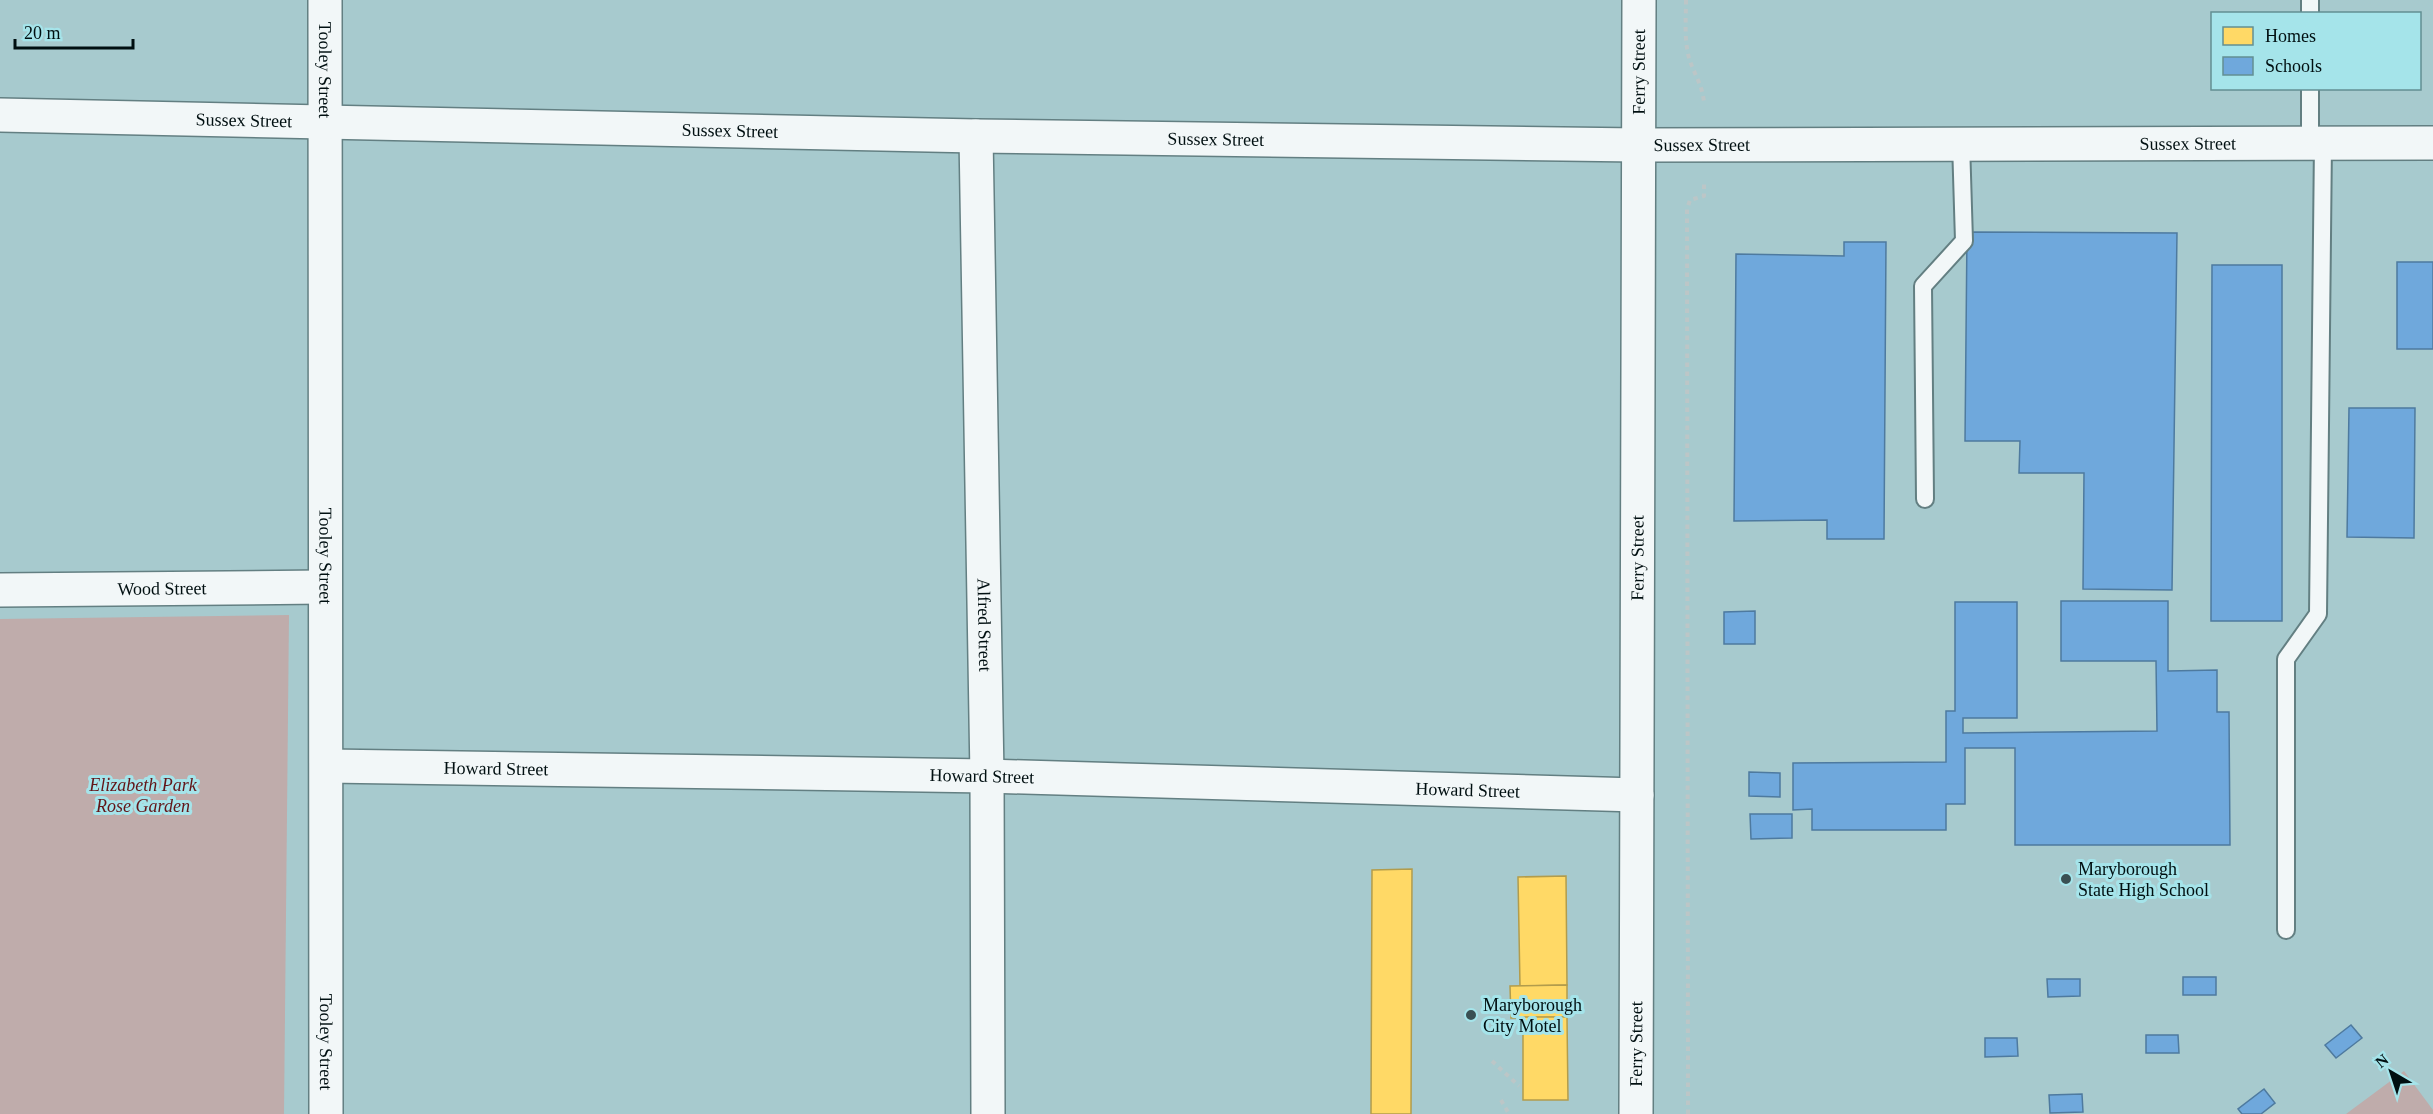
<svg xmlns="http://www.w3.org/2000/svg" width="2433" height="1114" font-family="'Times New Roman',serif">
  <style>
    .green { fill: #bfacab }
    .homes { fill: #ffd966; stroke: #b29c4c; stroke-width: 1.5 }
    .schools { fill: #6fa8dc; stroke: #4e7a9f; stroke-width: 1.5 }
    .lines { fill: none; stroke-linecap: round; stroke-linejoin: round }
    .service-casing { stroke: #637f82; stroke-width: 20 }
    .minor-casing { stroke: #637f82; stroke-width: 36 }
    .primary-casing { stroke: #637f82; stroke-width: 36 }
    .path { stroke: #bcc6c7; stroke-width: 4; stroke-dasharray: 4.5 4.5; stroke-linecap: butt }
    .service { stroke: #f2f7f8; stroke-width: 16 }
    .minor { stroke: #f2f7f8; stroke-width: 33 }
    .primary { stroke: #f2f7f8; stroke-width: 33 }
    .poi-dot { fill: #3a5053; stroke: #a5e4ea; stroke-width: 2 }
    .labels { text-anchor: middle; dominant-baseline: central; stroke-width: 6; stroke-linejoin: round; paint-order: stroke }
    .street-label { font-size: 18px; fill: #000f11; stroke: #a5e4ea }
    .park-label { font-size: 18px; font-style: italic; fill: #631518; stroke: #a5e4ea }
    .poi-label { font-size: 18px; fill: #000f11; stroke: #a5e4ea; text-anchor: start }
  </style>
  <rect width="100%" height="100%" fill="#a7cace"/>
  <g class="green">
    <path d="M289 615 284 1114H0V619Z"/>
    <path d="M2404 1071 2433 1110V1114H2346Z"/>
  </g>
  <g class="homes">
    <path d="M1412 869 1411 1114H1371L1372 870Z"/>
    <path d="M1566 876 1567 985 1520 986 1518 877Z"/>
    <path d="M1567 985V1017L1511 1018 1510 986Z"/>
    <path d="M1523 1017H1567L1568 1100H1523Z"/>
  </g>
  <g class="schools">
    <path d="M1967 232 2177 233 2172 590 2083 589 2084 473H2019L2020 441H1965Z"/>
    <path d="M1844 242H1886L1884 539H1827V520L1734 521 1736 254 1844 256Z"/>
    <rect x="2397" y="262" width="36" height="87"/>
    <path d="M2212 265H2282V621H2211Z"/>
    <path d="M2349 408H2415L2414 538 2347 537Z"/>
    <path d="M2061 601H2168V671L2217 670V712H2229L2230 845H2015V748H1965V804H1946V830H1812V809L1793 810V763L1946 762V711H1955V602H2017V718H1963V733L2157 731 2156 661H2061Z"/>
    <path d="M1755 611V644H1724V612Z"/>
    <path d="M1749 772 1780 773V797L1749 796Z"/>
    <path d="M1750 814H1792V838L1751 839Z"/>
    <rect x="2183" y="977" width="33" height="18"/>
    <path d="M2047 979H2080V996L2048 997Z"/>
    <path d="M2351 1025 2362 1038 2336 1058 2325 1045Z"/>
    <path d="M2146 1035H2178L2179 1053H2146Z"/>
    <path d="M1985 1038H2017L2018 1056 1985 1057Z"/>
    <path d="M2264 1089 2275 1103 2261 1114H2242L2238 1109Z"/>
    <path d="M2082 1094 2083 1112 2050 1113 2049 1095Z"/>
  </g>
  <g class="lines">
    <defs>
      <g id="service">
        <path d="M2310 14V0"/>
        <path d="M2310 142V88"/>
        <path d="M1925 499 1923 286 1964 241 1961 142"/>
        <path d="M2286 930V659L2318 614 2323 142"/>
      </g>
      <g id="minor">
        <path id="s1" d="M325 0 326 1114"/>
        <path id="s2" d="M0 115 976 136 1638 145 2433 143"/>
        <path id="s3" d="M976 136 987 776 988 1114"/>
        <path id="s4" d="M0 590 324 587"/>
        <path id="s5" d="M328 766 987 776 1637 795"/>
      </g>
      <g id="primary">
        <path id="s6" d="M1636 1114 1639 0"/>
      </g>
    </defs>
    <use href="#service" class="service-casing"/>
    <use href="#minor" class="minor-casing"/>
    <use href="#primary" class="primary-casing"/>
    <g class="path">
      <path d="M1686 0C1686 19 1684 39 1689 58 1694 74 1703 86 1704 103"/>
      <path d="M1492 1061 1519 1086"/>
      <path d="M1501 1100 1509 1114"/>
      <path d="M1688 1114 1687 209 1690 200 1704 196V181"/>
    </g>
    <use href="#service" class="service"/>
    <use href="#minor" class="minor"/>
    <use href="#primary" class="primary"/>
  </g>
  <g class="poi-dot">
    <circle cx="2066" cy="879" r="6"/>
    <circle cx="1471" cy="1015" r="6"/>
  </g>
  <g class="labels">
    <g class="street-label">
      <text stroke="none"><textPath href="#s1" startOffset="70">Tooley Street</textPath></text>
      <text stroke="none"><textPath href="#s6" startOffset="1042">Ferry Street</textPath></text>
      <text stroke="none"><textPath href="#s2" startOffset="244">Sussex Street</textPath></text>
      <text stroke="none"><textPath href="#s2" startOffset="730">Sussex Street</textPath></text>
      <text stroke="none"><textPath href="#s2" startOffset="1216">Sussex Street</textPath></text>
      <text stroke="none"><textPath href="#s2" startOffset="2188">Sussex Street</textPath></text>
      <text stroke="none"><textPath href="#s2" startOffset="1702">Sussex Street</textPath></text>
      <text stroke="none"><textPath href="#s1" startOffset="556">Tooley Street</textPath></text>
      <text stroke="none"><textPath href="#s6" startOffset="556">Ferry Street</textPath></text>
      <text stroke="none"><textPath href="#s4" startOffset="162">Wood Street</textPath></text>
      <text stroke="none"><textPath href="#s3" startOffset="489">Alfred Street</textPath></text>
      <text stroke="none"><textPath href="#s5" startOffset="168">Howard Street</textPath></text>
      <text stroke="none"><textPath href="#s5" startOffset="654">Howard Street</textPath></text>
      <text stroke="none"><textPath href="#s5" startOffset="1140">Howard Street</textPath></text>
      <text stroke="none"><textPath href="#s1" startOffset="1042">Tooley Street</textPath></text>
      <text stroke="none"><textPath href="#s6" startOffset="70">Ferry Street</textPath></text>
    </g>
    <g class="park-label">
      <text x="143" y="785">Elizabeth Park<tspan x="143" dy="21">Rose Garden</tspan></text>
    </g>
    <g class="poi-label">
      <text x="2078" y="869">Maryborough<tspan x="2078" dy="21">State High School</tspan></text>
      <text x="1483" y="1005">Maryborough<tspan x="1483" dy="21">City Motel</tspan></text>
    </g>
  </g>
  <rect x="2211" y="12" width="210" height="78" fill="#a5e4ea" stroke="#638f93" stroke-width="1.5"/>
  <rect x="2223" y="27" width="30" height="18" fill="#ffd966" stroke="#638f93" stroke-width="1.5"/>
  <text x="2265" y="42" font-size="18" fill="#000f11">Homes</text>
  <rect x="2223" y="57" width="30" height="18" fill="#6fa8dc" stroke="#638f93" stroke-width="1.5"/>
  <text x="2265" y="72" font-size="18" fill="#000f11">Schools</text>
  <g transform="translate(2391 1072) rotate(321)" stroke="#a5e4ea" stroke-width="4.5" paint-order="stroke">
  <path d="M0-4.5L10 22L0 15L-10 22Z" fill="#000f11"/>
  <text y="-9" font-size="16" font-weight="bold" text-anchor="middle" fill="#000f11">N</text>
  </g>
  <path d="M15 39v9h118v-9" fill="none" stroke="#000f11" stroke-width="3"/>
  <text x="24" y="39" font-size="18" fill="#000f11" stroke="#a5e4ea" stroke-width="4.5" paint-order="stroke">20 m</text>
</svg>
